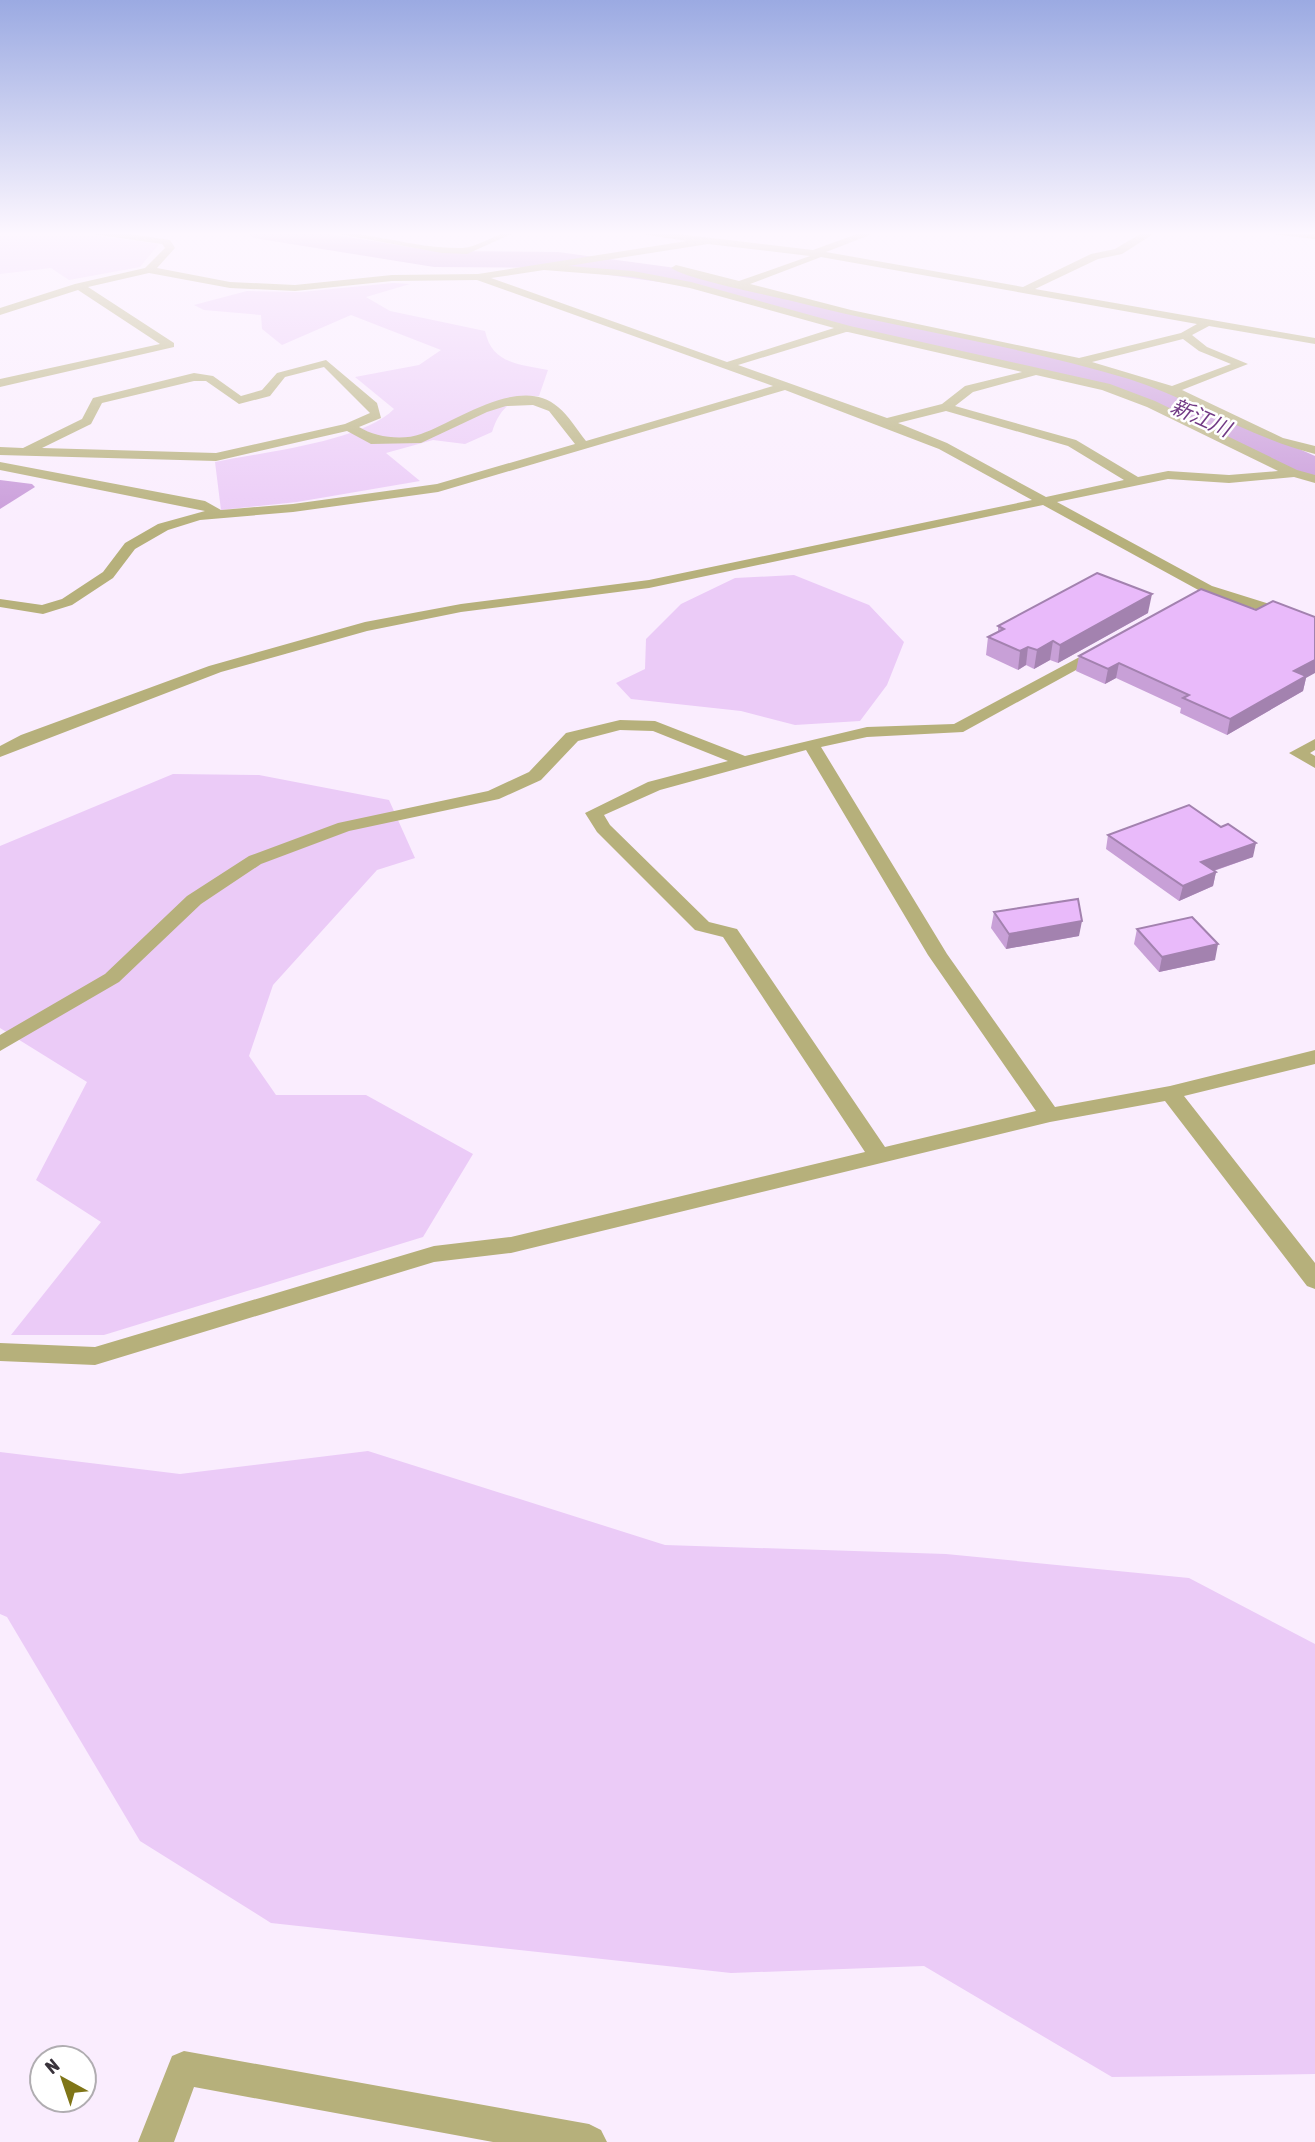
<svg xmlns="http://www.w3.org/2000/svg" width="1315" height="2142" font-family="'Asap Condensed','Noto Sans JP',sans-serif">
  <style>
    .green { fill: #ebcbf7 }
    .water { fill: #c89ad9 }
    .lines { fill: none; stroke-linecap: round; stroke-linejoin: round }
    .river { fill: #c89ad9; fill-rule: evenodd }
    .street { fill: #b6b07b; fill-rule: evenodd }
    .secondary { fill: #9a8f37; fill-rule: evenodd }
    .wall { fill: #c8a0d7 }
    .shaded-wall { fill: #a382af }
    .building { fill: #e9bafa; stroke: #a382af; stroke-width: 2 }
    .labels { text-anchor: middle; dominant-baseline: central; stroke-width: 5; stroke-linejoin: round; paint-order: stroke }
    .far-water-label { font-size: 21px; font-style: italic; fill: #723a85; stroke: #fff }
  </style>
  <rect width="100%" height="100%" fill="#faedfe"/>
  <g class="green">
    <path d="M0 231H57L159 244 140 267 69 280 51 268 0 274Z"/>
    <path d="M393 283 410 284 366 297 390 311 485 331C492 364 519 364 548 370L539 396C513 397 500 407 492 432L465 444 433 440 386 453 420 481 297 502 221 510 215 462C263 452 361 442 394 409L355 377 419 365 441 350 351 315 282 345 262 329 261 315 204 310 194 305 247 291 301 292Z"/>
    <path d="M794 575 869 605 904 642 887 685 860 721 795 725 741 711 631 699 616 683 645 669 646 639 681 604 735 578Z"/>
    <path d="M173 774 259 775 389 800 415 858 377 870 273 985 249 1056 276 1095H366L473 1154 423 1237 104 1335H11L101 1222 36 1180 87 1082 0 1028V846Z"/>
    <path d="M368 1451 665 1545 946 1554 1189 1578 1315 1644V2074L1112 2077 924 1966 731 1973 271 1923 140 1841 7 1617 0 1614V1452L180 1474Z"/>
  </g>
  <path class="water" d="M0 480 32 484 35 487 0 509Z"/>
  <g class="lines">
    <path class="river" d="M247 231H311L434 251 558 252 698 271 866 316 1044 352 1136 376 1315 456V477L1279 466 1114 390 1040 369 863 333 696 287 558 268 434 267 260 239 251 237Z"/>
    <g class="street">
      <path d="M71 231H110L170 240 175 248 157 268 230 282 295 285 392 275 478 274 687 241 621 231H654L813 250 865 231H880L826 252 1023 287 1091 254 1115 249 1145 231H1158L1122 254 1098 259 1035 289 1315 338V344L1209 326 1192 335 1207 347 1248 364 1182 390 1283 438 1315 446V454C1248 437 1194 400 1129 379 1017 345 900 329 788 300 763 294 687 279 671 268L676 265 739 281 810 256 708 244 568 266 633 271 691 282 850 326 1110 384 1155 401 1297 470 1315 475V483L1294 477 1229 483 1168 479 1057 502 1212 586 1315 618V628L1202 592 1043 505 649 588 461 612 367 631 221 672 0 757V746L21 735 209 666 365 622 461 604 649 580 1032 500 939 449 785 390 438 492 293 512 200 520 168 530 135 549 113 578 72 605 43 614 0 607V599L42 605 62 599 103 572 125 543 158 524 205 511 0 470V462L205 501 221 510 293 504 437 484 575 444 549 411 533 405 506 406 487 412 421 443 371 444 347 431 216 461 0 455V447L23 448 82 419 93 398 194 373 213 376 241 396 262 390 277 373 326 360 377 403 381 418 359 427C375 437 402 441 421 434 457 421 521 374 558 407 569 416 577 430 586 441L773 386 477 280 392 281 295 291 230 288 149 273 88 287 174 343V347L0 387V379L160 344 78 290 0 315V308L75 284 145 268 165 248 162 244ZM821 257 1197 324 1181 333 1079 358 851 310 750 284ZM544 270 633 277 690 288 834 328 727 362 491 278ZM846 332H848L1022 372 965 386 942 404 887 418 738 365ZM1183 339 1199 351 1231 364 1172 386 1092 362ZM324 367 370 413 345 424 216 453 42 448 91 424 102 403 194 381H206L239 404 270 396 285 377ZM1036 375 1102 390 1147 407 1278 471 1229 475 1168 471 1138 477 1076 440 955 406 973 392ZM946 411 1068 446 1124 480 1046 497 947 443 898 423Z"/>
      <path d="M322 231C369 231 415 249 462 248 481 247 497 231 518 231L467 254 442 253Z"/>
      <path d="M1102 645 1107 647V653L963 732 867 737 821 747 947 954 1055 1107 1170 1086 1315 1050V1064L1184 1096 1315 1263V1289L1307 1286 1165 1101 1050 1122 511 1253 434 1262 95 1365 0 1361V1343L95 1347 434 1246 511 1237 865 1152 723 937 695 930 597 832 585 813 648 782 728 761 653 731 620 730 578 741 541 780 499 799 349 831 261 864 201 904 119 982 0 1051V1035L105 974 187 896 249 856 338 823 488 791 529 772 566 733 620 720 655 721 745 756 867 727 954 724ZM806 750 928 955 1036 1111 885 1147 737 929 709 922 610 825 604 815 660 790Z"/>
      <path d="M1315 739V750L1310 753 1315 756V768L1289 753Z"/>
      <path d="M184 2051 589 2124 601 2130 607 2142H493L194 2087 174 2142H138L172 2056Z"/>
    </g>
    <path class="secondary" d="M1267 231 1315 233V239L1272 234Z"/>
  </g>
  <g class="wall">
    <path d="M1148 613 1058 663 1050 660 1034 669 1026 665 1018 670 986 655 988 637 998 632V626Z"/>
    <path d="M1079 656 1306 678 1303 691 1227 735 1180 713 1181 708 1116 678 1105 684 1076 671Z"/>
    <path d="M1108 835 1253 857 1214 871 1216 872 1213 886 1179 901 1106 849Z"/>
    <path d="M994 912 1079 936 1006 949 991 928Z"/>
    <path d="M1137 929 1215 960 1159 972 1134 944Z"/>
  </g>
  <g class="shaded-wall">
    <path d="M1152 594 1148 613 1058 663 1060 645Z"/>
    <path d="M1053 641 1050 660 1034 669 1037 650Z"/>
    <path d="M1028 647 1026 665 1018 670 1020 651Z"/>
    <path d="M1315 660V673L1306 678 1303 691 1227 735 1230 719 1294 671Z"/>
    <path d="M1119 663 1116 678 1105 684 1108 669Z"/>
    <path d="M1256 843 1253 857 1198 876 1201 862Z"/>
    <path d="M1216 872 1213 886 1179 901 1183 886Z"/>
    <path d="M1082 921 1079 936 1006 949 1009 934Z"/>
    <path d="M1218 944 1215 960 1159 972 1162 957Z"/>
  </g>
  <g class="building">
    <path d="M1097 573 1152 594 1060 645 1053 641 1037 650 1028 647 1020 651 988 637 1004 629 998 626Z"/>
    <path d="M1201 589 1256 610 1273 601 1315 617V660L1294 671 1306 676 1230 719 1183 698 1189 695 1119 663 1108 669 1079 656Z"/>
    <path d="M1189 805 1221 827 1228 824 1256 843 1201 862 1216 872 1183 886 1108 835Z"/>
    <path d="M1078 899 1082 921 1009 934 994 912Z"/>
    <path d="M1192 917 1218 944 1162 957 1137 929Z"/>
  </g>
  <linearGradient id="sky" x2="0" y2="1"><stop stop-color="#9baae2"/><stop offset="0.44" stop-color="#fdf7ff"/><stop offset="1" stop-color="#fdf7ff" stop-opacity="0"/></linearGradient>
  <rect width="1315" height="531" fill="url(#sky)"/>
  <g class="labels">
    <g class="far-water-label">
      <text transform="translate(1201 417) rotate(24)">新江川</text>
    </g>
  </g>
  <g transform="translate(63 2079) rotate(320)"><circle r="33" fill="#ffffff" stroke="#b0adb1" stroke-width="2"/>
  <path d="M0-5L12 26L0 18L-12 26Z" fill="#7f7517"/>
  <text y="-10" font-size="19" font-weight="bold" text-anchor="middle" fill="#39333b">N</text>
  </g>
</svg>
